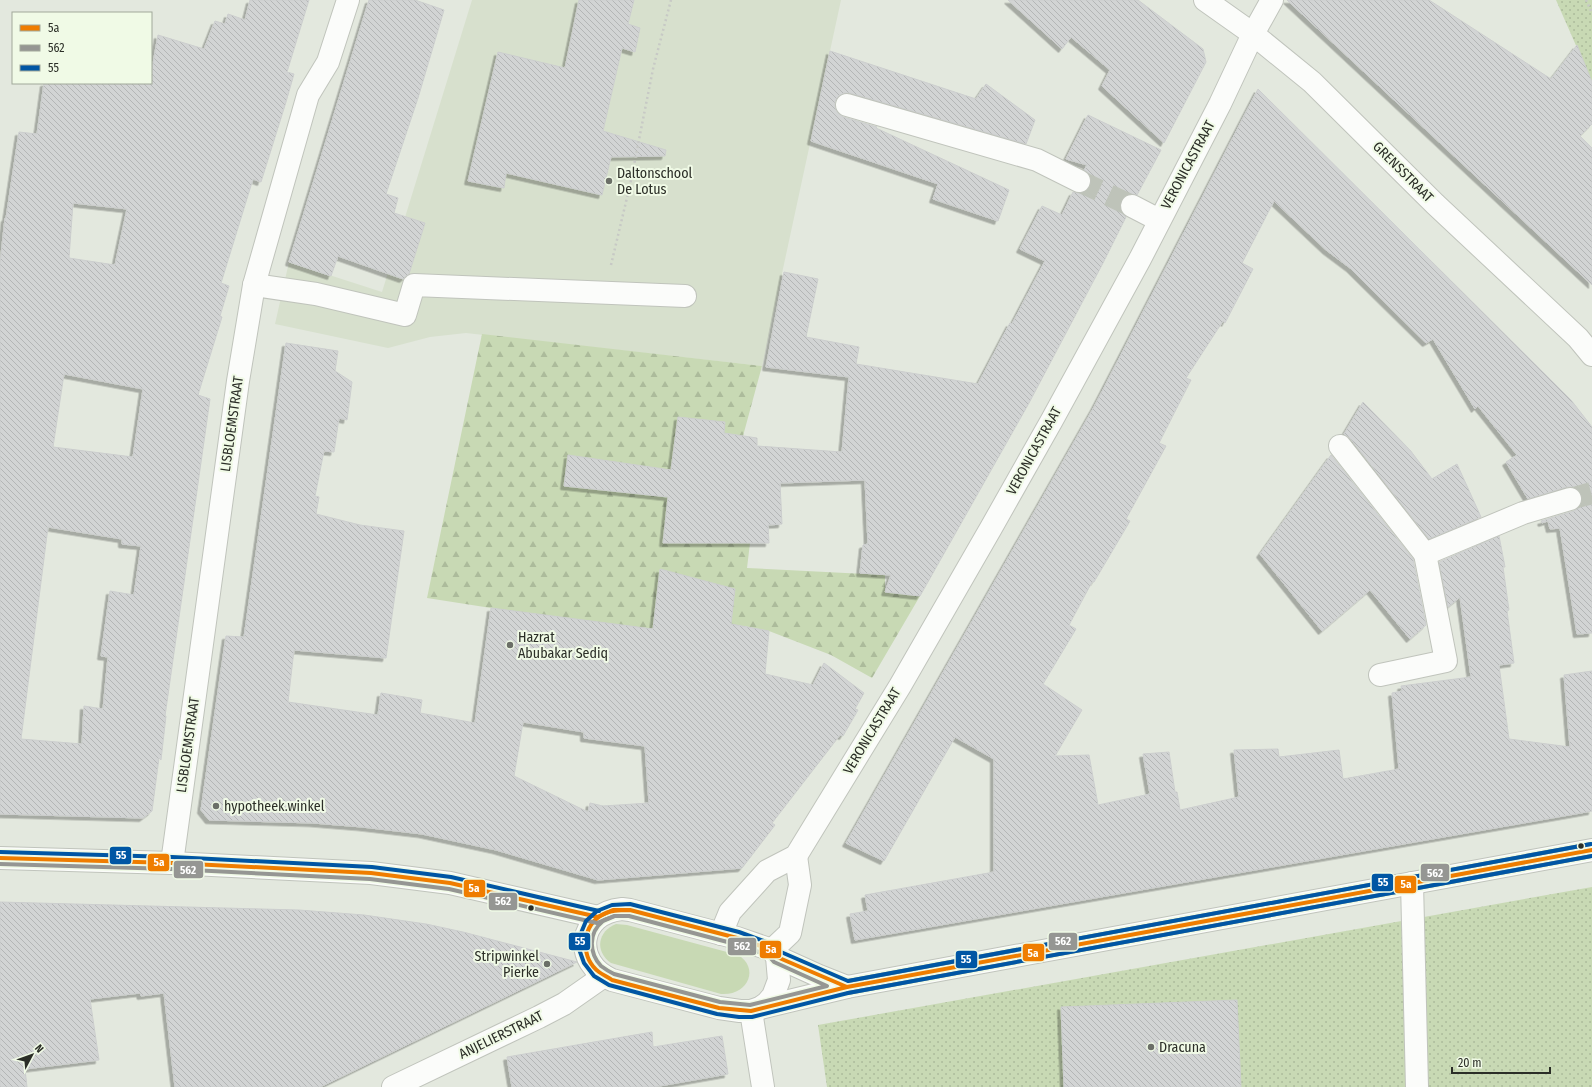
<svg xmlns="http://www.w3.org/2000/svg" width="1592" height="1087" font-family="'Fira Sans Condensed',sans-serif">
  <style>
    .built { fill: #d7e0cd }
    .green { fill: #c8d9b4 }
    .forest { fill: url(#forest-firs) }
    .park { fill: url(#park-dots) }
    .building { fill: url(#building-back-hatch); stroke: #cccece; fill-rule: evenodd; filter: url(#shadow) }
    .lines { fill: none; stroke-linecap: round; stroke-linejoin: round }
    .minor-tunnel { stroke: #bec3b9; stroke-width: 22; stroke-dasharray: 22 11; stroke-linecap: butt }
    .minor-casing { stroke: #c0c4bc; stroke-width: 24 }
    .path { stroke: #c7c9c5; stroke-width: 2.5; stroke-dasharray: 2 3; stroke-linecap: butt }
    .minor { stroke: #fbfcfa; stroke-width: 22 }
    .bus-1-casing { stroke: #f0fae6; stroke-width: 7 }
    .bus-2-casing { stroke: #f0fae6; stroke-width: 7 }
    .bus-3-casing { stroke: #f0fae6; stroke-width: 7 }
    .bus-1 { stroke: #ef7d00; stroke-width: 4 }
    .bus-2 { stroke: #959693; stroke-width: 4 }
    .bus-3 { stroke: #0056a4; stroke-width: 4 }
    .poi-dot { fill: #6b6f67; stroke: #f0fae6; stroke-width: 1.5 }
    .bus-dot { fill: #2b2e27; stroke: #f0fae6; stroke-width: 1.5 }
    .labels { text-anchor: middle; dominant-baseline: central; stroke-width: 4; stroke-linejoin: round; paint-order: stroke }
    .street-label { font-size: 14px; fill: #2b2e27; stroke: #f0fae6 }
    .poi-label { font-size: 14px; fill: #2b2e27; stroke: #f0fae6; text-anchor: start }
    .line-badge { stroke: #f0fae6; stroke-width: 1.5 }
    .badge-label { font-size: 11px; text-anchor: middle; font-weight: bold; fill: #fff }
  </style>
  <defs>
    <pattern id="forest-firs" width="22" height="20" patternUnits="userSpaceOnUse"><rect width="22" height="20" fill="#c8d9b4"/><path d="M5 1l3.5 6h-7zM16 11l3.5 6h-7z" fill="#acbb9b"/></pattern>
    <pattern id="park-dots" width="8" height="8" patternUnits="userSpaceOnUse"><rect width="8" height="8" fill="#c8d9b4"/><path d="M2 2h.1M6 6h.1" fill="none" stroke="#acbb9b" stroke-width="1.8" stroke-linecap="round"/></pattern>
    <pattern id="building-back-hatch" width="6" height="6" patternUnits="userSpaceOnUse"><rect width="6" height="6" fill="#d2d4d4"/><path d="M-1 5l2 2M0 0l6 6M5-1l2 2" fill="none" stroke="#b4b6b6"/></pattern>
    <filter id="shadow"><feDropShadow dx="-3.5" dy="3.5" stdDeviation="0" flood-color="#0004"/></filter>
  </defs>
  <rect width="100%" height="100%" fill="#e3e8de"/>
  <path class="built" d="M472 0H841L762 366 466 333 430 337 388 348 275 324 289 262 382 292Z"/>
  <path class="green" d="M616 924 627 925 738 955C760 968 748 996 721 994L611 963C594 951 598 931 616 924Z"/>
  <path class="forest" d="M482 334 762 366 743 436 732 543H750L747 568 885 575V592L920 596 872 678 831 655 769 631 744 626 742 641 491 608 427 598Z"/>
  <g class="park">
    <path d="M1556 0H1592V82Z"/>
    <path d="M1592 887V1087H827L818 1025Z"/>
  </g>
  <g class="building">
    <path d="M250 0H309L287 72 294 74 286 102 261 182 253 179 221 283 229 286 220 316 222 317 198 395 210 399 165 716H166L161 760 159 758 152 811 143 818 0 814V264L5 218H6L19 132 37 134 44 83H151V75L158 35 204 49 215 21 225 24 228 14 245 20ZM73 203 127 209 115 265 69 258ZM64 374 143 389 133 457 53 447ZM48 527 122 539V544L141 546 134 595 110 591 101 656 108 657 103 709 84 706 82 744 21 739Z"/>
    <path d="M369 0H415L444 10 418 98 386 194 398 198 394 213 425 223 409 274 403 279 338 256 331 276 289 262Z"/>
    <path d="M579 0H634L628 24 640 28 635 52 622 48 603 131 666 150 665 156 611 157 602 195 506 173 504 188 468 181 498 52 565 68Z"/>
    <path d="M1008 0H1138L1203 49 1206 62 1164 143 1102 86 1110 70 1071 37 1062 49Z"/>
    <path d="M1287 0H1429L1551 79 1577 45 1592 82V124L1580 136 1592 148V285Z"/>
    <path d="M830 51 976 99 986 84 1035 120 1026 144 850 93H844L839 96 835 101V108L838 113 843 117 877 127 876 128 1009 190 998 221 933 199 938 184 811 141Z"/>
    <path d="M1258 89 1571 400 1592 427V633L1577 634 1560 528 1550 529 1548 521 1542 523 1541 521 1574 511 1579 508 1582 502V495L1579 490 1573 487H1566L1528 499 1506 462 1517 455 1478 406 1475 409 1433 339 1426 343 1350 268 1326 250 1274 201 1242 263 1253 269 1225 323 1223 321 1186 378 1191 380 1159 443 1166 446 1126 519 1130 521 1094 582H1092L1069 625 1076 629 1043 684 1082 710 1055 756 1089 755 1098 805 1150 794 1143 754 1169 752 1175 792H1177L1180 810 1239 797 1234 750 1278 749 1279 757 1339 750 1343 779 1399 769 1392 693 1402 691 1401 686 1471 677 1460 597 1448 607 1439 562 1499 536 1505 567H1503L1509 610 1507 611 1514 663 1499 665 1509 739 1570 747 1564 675 1592 671V811L855 940 850 914 868 911 865 895 994 872V759L955 737 884 861 846 843 1094 407Z"/>
    <path d="M1088 115 1161 150 1137 195 1131 194 1126 195 1121 200 1120 207 1121 212 1126 217 1103 263 1029 403 920 596 885 592 891 575 860 573 863 545 868 544 865 480 780 483 782 524 768 525 769 543H663L668 497 564 486 568 455 671 470 678 417 725 422 724 433 757 438V446L842 452 849 377 766 367 784 272 818 279 806 337 859 347 856 364 978 384 1010 323 1012 324 1045 261 1020 249 1042 206 1062 215 1073 192 1079 193 1086 192 1090 186 1091 181 1090 174 1084 170 1087 165 1066 159Z"/>
    <path d="M286 343 338 351 335 371 352 382 347 420 339 418 334 452 324 451 315 496 319 497 316 514 360 525 404 531 386 658 294 650 288 702 378 715 381 693 422 700 420 713 475 723 491 608 653 629 660 569 735 589 731 624 769 631 765 674 813 685 824 663 864 693 855 709 858 710 843 736 840 735 772 823 775 825 742 868 598 880 496 850 422 834 362 827 313 823 209 820 201 810 226 636 244 637ZM523 722 584 732V738L645 746 649 803 603 806 590 803 588 812 514 776Z"/>
    <path d="M1363 402 1410 450 1432 479 1457 464 1481 517 1429 539 1350 438 1344 434Z"/>
    <path d="M1331 455 1413 559 1426 625 1410 639 1370 590 1322 631 1260 554Z"/>
    <path d="M0 902 299 910 364 915 426 924 463 932 577 962 320 1087H175L164 993 141 996 140 993 90 999 99 1060 25 1069 27 1087H0Z"/>
    <path d="M1237 1000 1241 1087H1064L1061 1007Z"/>
    <path d="M652 1032 653 1047 722 1036 728 1074 654 1087H512L507 1057Z"/>
  </g>
  <g class="lines">
    <g class="minor-tunnel">
      <path d="M1079 181 1132 206"/>
      <path d="M1570 499 1592 493"/>
    </g>
    <defs>
      <g id="minor">
        <path d="M1205 0 1253 34 1312 82 1435 204 1578 338 1592 355"/>
        <path d="M847 105 1037 160 1079 181"/>
        <path d="M1132 206 1159 220"/>
        <path d="M254 285 316 294 405 315 414 285 685 296"/>
        <path d="M1340 446 1425 554 1523 513 1570 499"/>
        <path d="M1380 675 1446 661 1425 554"/>
        <path d="M0 858 172 863 371 873 450 883 598 917"/>
        <path d="M172 863 238 381 254 285 308 95 328 62 348 0"/>
        <path d="M1412 883 1417 1087"/>
        <path d="M622 909 630 910 737 938 772 950 777 957 779 980 773 996 767 1003 760 1008 751 1011H740L719 1008 612 980C572 963 578 913 622 909Z"/>
        <path d="M721 934 730 912 767 871 796 856 900 686 991 528 1052 420 1140 259 1220 104 1253 34 1272 0"/>
        <path d="M772 950 790 933 800 885 796 856"/>
        <path d="M777 957 819 976 847 987"/>
        <path d="M760 1008 847 987 1592 850"/>
        <path d="M751 1011 763 1087"/>
        <path d="M393 1087 539 1017 564 1004 604 976"/>
      </g>
    </defs>
    <use href="#minor" class="minor-casing"/>
    <g class="path">
      <path d="M1586 0 1592 13"/>
      <path d="M611 265 630 185 653 69 671 0"/>
    </g>
    <use href="#minor" class="minor"/>
    <defs>
      <g id="bus-1">
        <path d="M0 858 172 863 371 873 450 883 598 917 613 910H628"/>
        <path d="M630 910 737 938 772 950 777 957 847 987 751 1011 719 1008 612 980C608 977 603 975 599 972 581 958 581 929 600 916 609 910 620 910 630 910Z"/>
        <path d="M847 987 1592 850"/>
      </g>
      <g id="bus-2">
        <path d="M0 864 172 869 370 879 449 889 597 923 614 916H628"/>
        <path d="M615 916H629L735 944 768 955 774 962 827 986 750 1005 720 1002 614 974C610 972 605 969 601 966 589 953 588 933 603 921 606 919 611 918 615 916Z"/>
        <path d="M848 981 1591 844"/>
        <path d="M848 993 1592 856"/>
      </g>
      <g id="bus-3">
        <path d="M1591 844 848 981 781 952 775 945 739 932 630 904 612 905 597 911 586 921 581 933 579 949 584 963 594 976 609 985 717 1014 739 1017H752L848 993 1592 856"/>
        <path d="M0 852 172 857 372 867 451 877 599 911"/>
      </g>
    </defs>
    <use href="#bus-1" class="bus-1-casing"/>
    <use href="#bus-2" class="bus-2-casing"/>
    <use href="#bus-3" class="bus-3-casing"/>
    <use href="#bus-1" class="bus-1"/>
    <use href="#bus-2" class="bus-2"/>
    <use href="#bus-3" class="bus-3"/>
  </g>
  <g class="poi-dot">
    <circle cx="609" cy="181" r="4"/>
    <circle cx="510" cy="645" r="4"/>
    <circle cx="216" cy="806" r="4"/>
    <circle cx="547" cy="964" r="4"/>
    <circle cx="1151" cy="1047" r="4"/>
  </g>
  <g class="bus-dot">
    <circle cx="1581" cy="846" r="3.5"/>
    <circle cx="531" cy="908" r="3.5"/>
  </g>
  <g class="labels">
    <g class="street-label">
      <text transform="translate(1188 165) rotate(-62)">VERONICASTRAAT</text>
      <text transform="translate(1403 172) rotate(45)">GRENSSTRAAT</text>
      <text transform="translate(232 424) rotate(-82)">LISBLOEMSTRAAT</text>
      <text transform="translate(1034 451) rotate(-61)">VERONICASTRAAT</text>
      <text transform="translate(872 731) rotate(-59)">VERONICASTRAAT</text>
      <text transform="translate(188 745) rotate(-82)">LISBLOEMSTRAAT</text>
      <text transform="translate(501 1035) rotate(-26)">ANJELIERSTRAAT</text>
    </g>
    <g class="poi-label">
      <text x="617" y="173">Daltonschool<tspan x="617" dy="16">De Lotus</tspan></text>
      <text x="518" y="637">Hazrat<tspan x="518" dy="16">Abubakar Sediq</tspan></text>
      <text x="224" y="806">hypotheek.winkel</text>
      <text x="539" y="956" text-anchor="end">Stripwinkel<tspan x="539" dy="16">Pierke</tspan></text>
      <text x="1159" y="1047">Dracuna</text>
    </g>
  </g>
  <g class="line-badge">
    <rect x="109" y="846" width="23" height="19" rx="4" fill="#0056a4"/>
    <rect x="147" y="853" width="23" height="19" rx="4" fill="#ef7d00"/>
    <rect x="173" y="860" width="31" height="19" rx="4" fill="#959693"/>
    <rect x="1420" y="863" width="30" height="19" rx="4" fill="#959693"/>
    <rect x="1371" y="873" width="23" height="19" rx="4" fill="#0056a4"/>
    <rect x="1394" y="875" width="23" height="19" rx="4" fill="#ef7d00"/>
    <rect x="463" y="879" width="23" height="19" rx="4" fill="#ef7d00"/>
    <rect x="488" y="892" width="30" height="19" rx="4" fill="#959693"/>
    <rect x="1048" y="932" width="30" height="19" rx="4" fill="#959693"/>
    <rect x="568" y="932" width="23" height="19" rx="4" fill="#0056a4"/>
    <rect x="727" y="937" width="30" height="19" rx="4" fill="#959693"/>
    <rect x="759" y="940" width="23" height="19" rx="4" fill="#ef7d00"/>
    <rect x="1022" y="943" width="23" height="19" rx="4" fill="#ef7d00"/>
    <rect x="955" y="950" width="23" height="19" rx="4" fill="#0056a4"/>
  </g>
  <g class="badge-label">
    <text x="121" y="859">55</text>
    <text x="159" y="866">5a</text>
    <text x="188" y="874">562</text>
    <text x="1435" y="877">562</text>
    <text x="1383" y="886">55</text>
    <text x="1406" y="888">5a</text>
    <text x="474" y="892">5a</text>
    <text x="503" y="905">562</text>
    <text x="1063" y="945">562</text>
    <text x="580" y="945">55</text>
    <text x="742" y="950">562</text>
    <text x="771" y="953">5a</text>
    <text x="1033" y="957">5a</text>
    <text x="966" y="963">55</text>
  </g>
  <rect x="12" y="12" width="140" height="72" fill="#f0fae6" stroke="#a1a89a"/>
  <rect x="20" y="25" width="20" height="6" fill="#ef7d00" stroke="#a1a89a"/>
  <text x="48" y="32" font-size="12" fill="#2b2e27">5a</text>
  <rect x="20" y="45" width="20" height="6" fill="#959693" stroke="#a1a89a"/>
  <text x="48" y="52" font-size="12" fill="#2b2e27">562</text>
  <rect x="20" y="65" width="20" height="6" fill="#0056a4" stroke="#a1a89a"/>
  <text x="48" y="72" font-size="12" fill="#2b2e27">55</text>
  <g transform="translate(32 1055) rotate(49)" stroke="#f0fae6" stroke-width="3" paint-order="stroke">
  <path d="M0-3L7 15L0 10L-7 15Z" fill="#2b2e27"/>
  <text y="-6" font-size="11" font-weight="bold" text-anchor="middle" fill="#2b2e27">N</text>
  </g>
  <path d="M1452 1067v6h98v-6" fill="none" stroke="#2b2e27" stroke-width="2"/>
  <text x="1458" y="1067" font-size="12" fill="#2b2e27" stroke="#f0fae6" stroke-width="3" paint-order="stroke">20 m</text>
</svg>
